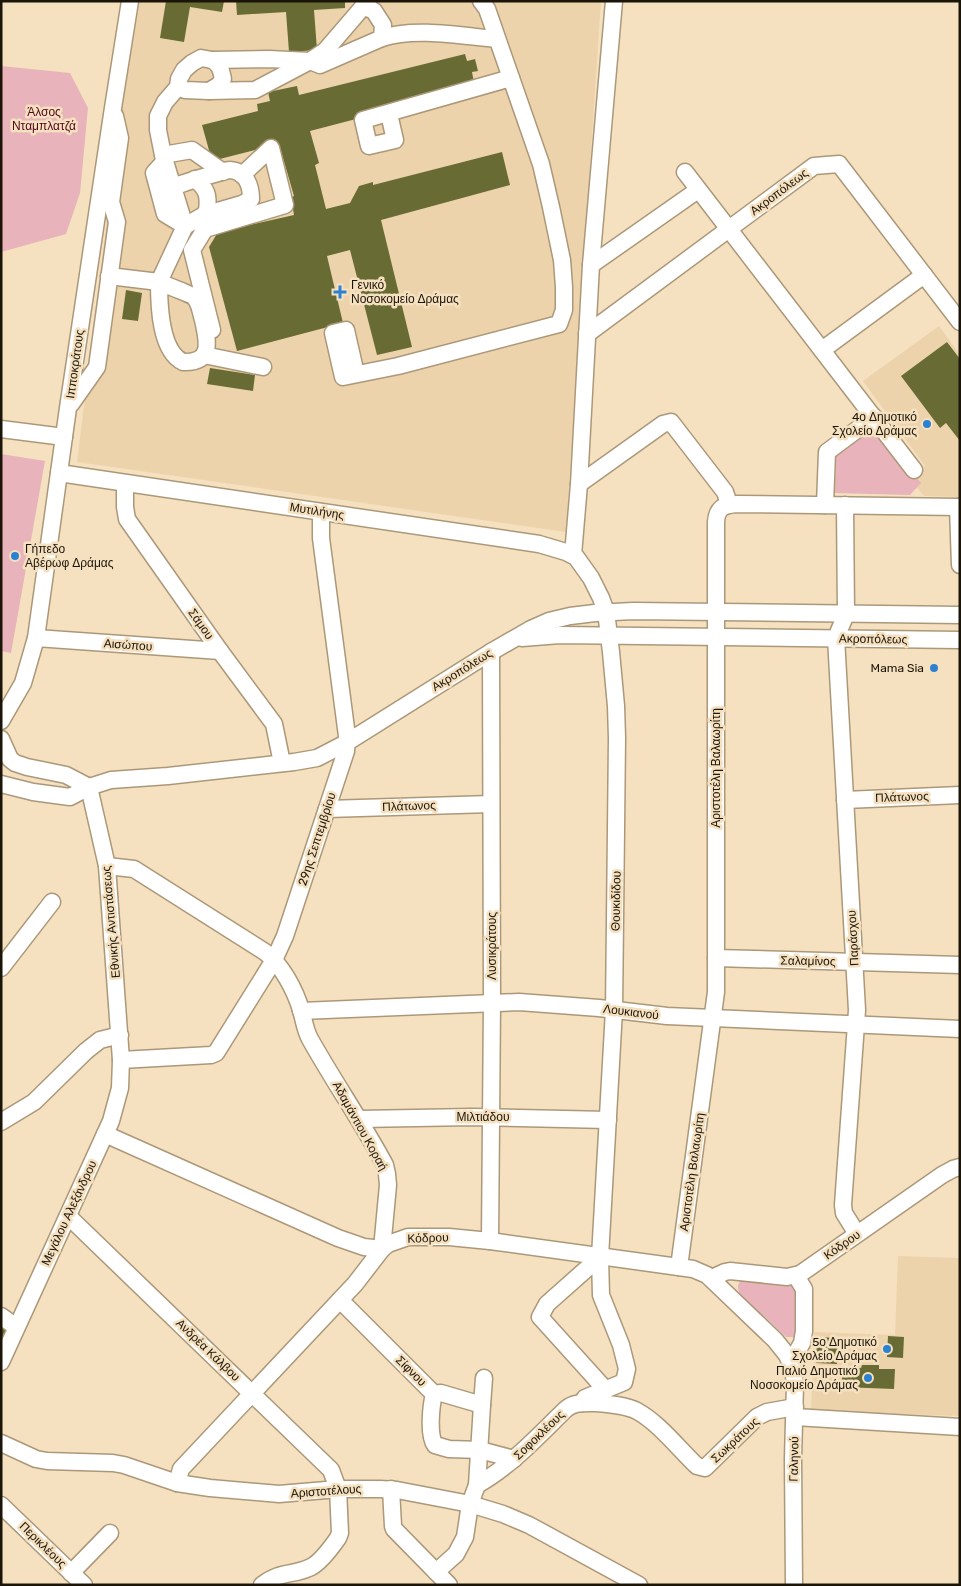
<svg xmlns="http://www.w3.org/2000/svg" width="961" height="1586" font-family="Rubik,sans-serif">
  <style>
    .built { fill: #edd3ac }
    .green { fill: #e8b3ba }
    .building { fill: #686c34 }
    .lines { fill: none; stroke-linecap: round; stroke-linejoin: round }
    .minor-casing { stroke: #ac9879; stroke-width: 19 }
    .minor { stroke: #fff; stroke-width: 16 }
    .poi-dot { fill: #2c82d0; stroke: #f5e0bf; stroke-width: 2 }
    .labels { text-anchor: middle; dominant-baseline: central; stroke-width: 5; stroke-linejoin: round; paint-order: stroke }
    .park-label { font-size: 12px; fill: #53041e; stroke: #f5e0bf }
    .street-label { font-size: 12px; fill: #1b1408; stroke: #f5e0bf }
    .poi-label { font-size: 12px; fill: #1b1408; stroke: #f5e0bf; text-anchor: end }
  </style>
  <rect width="100%" height="100%" fill="#f5e0bf"/>
  <g class="built">
    <path d="M138 1H601L566 532 77 462 119 122Z"/>
    <path d="M939 326 960 355V497L924 496 910 479 925 466 863 381Z"/>
    <path d="M898 1256 960 1258V1416L811 1411 814 1332 895 1335Z"/>
  </g>
  <g class="green">
    <path d="M1 66 70 73 88 108 80 193 66 234 1 252Z"/>
    <path d="M872 427 921 483 910 495 835 493 836 453Z"/>
    <path d="M1 454 45 461 11 653 1 651Z"/>
    <path d="M744 1279 792 1285 798 1289 796 1337H786L741 1295C737 1290 736 1282 744 1279Z"/>
  </g>
  <g class="building">
    <path d="M166 1H224L222 12 190 7 184 42 160 38Z"/>
    <path d="M236 1H345V8L314 10 317 50 289 52 286 12 237 15Z"/>
    <path d="M465 54 467 61 475 59 478 71 472 72 475 88 310 131 319 163 315 165 326 209 350 203 359 186 373 182V185L502 152 510 185 381 220 412 347 377 355 350 250 327 256 343 323 237 351 209 247 218 232 294 215 293 209 288 211 286 200 294 196 279 144 212 161 202 125 258 111 257 104 270 101 268 92 297 86 299 95Z"/>
    <path d="M126 290 142 293 138 321 122 319Z"/>
    <path d="M947 342 960 359V441L946 423 940 428 901 376Z"/>
    <path d="M210 368 255 375 253 391 207 384Z"/>
    <path d="M1 1324 8 1329 1 1342Z"/>
    <path d="M888 1336 904 1337 903 1358 887 1357Z"/>
    <path d="M817 1337 838 1338 837 1364 816 1363Z"/>
    <path d="M862 1365H879V1369H895L894 1389 842 1387V1367L861 1368Z"/>
  </g>
  <g class="lines">
    <defs>
      <g id="minor">
        <path d="M382 38C414 27 463 36 496 39"/>
        <path d="M178 87 185 90 209 91 255 90 310 61 320 65 382 38 383 25 374 11 363 6"/>
        <path d="M209 91 219 85 223 79C221 70 220 64 212 60"/>
        <path d="M389 114 395 140 369 146 363 120 511 78"/>
        <path d="M163 155 192 150 223 172"/>
        <path d="M165 161 154 173 165 214 185 226 204 215 242 204 251 199C251 186 246 171 230 170 226 170 222 172 218 173 203 177 188 181 173 187"/>
        <path d="M685 172 914 470"/>
        <path d="M195 179C207 189 209 195 207 211L204 215"/>
        <path d="M591 265 698 190"/>
        <path d="M109 276 159 282 185 226 163 155 158 130V116L165 102 178 87 179 79 184 70 192 63 201 58 212 60 269 59 310 61 325 51 368 1"/>
        <path d="M159 282C166 285 193 295 195 298 200 304 201 314 203 320 208 342 213 363 183 362 160 351 159 305 159 282Z"/>
        <path d="M212 330 192 250 205 229 285 205 271 148 242 175"/>
        <path d="M587 334 814 166 839 164 960 322"/>
        <path d="M822 350 924 275"/>
        <path d="M204 355 263 367"/>
        <path d="M356 374 346 330 333 333 343 377 398 366 559 324 564 310V287L562 260 551 207 541 164 487 9 481 1"/>
        <path d="M71 404 97 367 117 222 111 202 120 138 115 116"/>
        <path d="M1 429 64 437"/>
        <path d="M59 473 539 544 566 552 576 557 591 578 601 598 606 612 611 652 616 706 617 738 614 1010 600 1257 601 1295 621 1345 627 1369 624 1382 585 1398 582 1403"/>
        <path d="M125 483V507L127 519 220 651 274 724 282 763"/>
        <path d="M579 484 663 424 671 422 725 492 729 504"/>
        <path d="M825 505 827 452 874 417"/>
        <path d="M845 505 846 614 836 638 857 1010 843 1205 844 1213 857 1234"/>
        <path d="M958 507 960 565"/>
        <path d="M573 555 579 484 591 265 614 1"/>
        <path d="M36 638 220 651"/>
        <path d="M522 638 560 635 960 640"/>
        <path d="M1 721 23 683 36 638 68 408 113 108 130 1"/>
        <path d="M1 739 10 759 15 763 27 767 66 775 89 787"/>
        <path d="M1 784 33 792 70 797 89 787 111 780 168 776 294 762 317 758 346 743 491 652 531 629 549 621 570 616 595 613 633 611 960 615"/>
        <path d="M845 800 960 795"/>
        <path d="M327 809 491 804"/>
        <path d="M107 866 134 869 265 952C282 965 295 990 301 1010 304 1020 305 1030 310 1039 334 1082 362 1122 385 1165L387 1174 388 1185 382 1249 355 1284 181 1469 177 1483"/>
        <path d="M716 958 960 965"/>
        <path d="M1 968 52 902"/>
        <path d="M301 1011 519 1002 599 1008 667 1016 960 1029"/>
        <path d="M121 1060 211 1055 216 1053 274 960 285 936 346 751 347 736 321 538V512"/>
        <path d="M359 1119 472 1117 608 1120"/>
        <path d="M1 1122 34 1102 86 1051 100 1040 120 1035"/>
        <path d="M105 1134 338 1238 364 1247 382 1249 388 1244 408 1237H449L490 1241 693 1269 707 1275 775 1340 787 1355 793 1369 795 1384 793 1459 794 1585"/>
        <path d="M68 1216 331 1470 338 1489 340 1533 338 1538C331 1548 321 1562 311 1567 293 1576 281 1570 262 1585"/>
        <path d="M490 1241 492 1002 491 652"/>
        <path d="M600 1257 547 1304 540 1317 605 1389"/>
        <path d="M679 1267 716 992V522C717 508 723 505 737 504L960 507"/>
        <path d="M712 1278 725 1272 730 1271 787 1277 800 1274 942 1175 953 1169 960 1167"/>
        <path d="M340 1300 434 1394C431 1406 428 1435 435 1445L449 1449 480 1450 514 1459"/>
        <path d="M1 1316 16 1327"/>
        <path d="M1 1362 111 1121 120 1088 121 1060 107 866 89 787"/>
        <path d="M791 1362 802 1343 804 1331V1289L796 1276"/>
        <path d="M434 1394 441 1393 482 1405 484 1378"/>
        <path d="M795 1417 960 1427"/>
        <path d="M1 1443 36 1459 47 1461 113 1463 124 1465 177 1483 210 1488 279 1494 338 1489H380L397 1490 470 1504 503 1514 529 1525 639 1585"/>
        <path d="M477 1485C511 1466 538 1436 566 1409 574 1402 584 1403 595 1403 609 1404 625 1405 637 1411 659 1423 679 1449 697 1466L705 1468 757 1417 767 1412 795 1407"/>
        <path d="M391 1489 393 1526 394 1529 449 1585"/>
        <path d="M1 1505 84 1585"/>
        <path d="M436 1572 456 1554 465 1537 470 1504 477 1485 482 1405"/>
        <path d="M71 1573 110 1533"/>
      </g>
    </defs>
    <use href="#minor" class="minor-casing"/>
    <use href="#minor" class="minor"/>
  </g>
  <g class="poi-dot">
    <path d="M337.5 284.5h5v5h5v5h-5v5h-5v-5h-5v-5h5z"/>
    <circle cx="927" cy="424" r="5"/>
    <circle cx="15" cy="556" r="5"/>
    <circle cx="934" cy="668" r="5"/>
    <circle cx="887" cy="1349" r="5"/>
    <circle cx="868" cy="1378" r="5"/>
  </g>
  <g class="labels">
    <g class="park-label">
      <text x="44" y="112">Άλσος<tspan x="44" dy="14">Νταμπλατζά</tspan></text>
    </g>
    <g class="street-label">
      <text transform="translate(779 192) rotate(-37)">Ακροπόλεως</text>
      <text transform="translate(75 364) rotate(-82)">Ιπποκράτους</text>
      <text transform="translate(317 511) rotate(9)">Μυτιλήνης</text>
      <text transform="translate(201 624) rotate(55)">Σάμου</text>
      <text transform="translate(873 639) rotate(1)">Ακροπόλεως</text>
      <text transform="translate(128 645) rotate(4)">Αισώπου</text>
      <text transform="translate(462 670) rotate(-32)">Ακροπόλεως</text>
      <text transform="translate(716 768) rotate(-90)">Αριστοτέλη Βαλαωρίτη</text>
      <text transform="translate(902 797) rotate(-2)">Πλάτωνος</text>
      <text transform="translate(409 806) rotate(-2)">Πλάτωνος</text>
      <text transform="translate(317 839) rotate(-72)">29ης Σεπτεμβρίου</text>
      <text transform="translate(616 901) rotate(-89)">Θουκιδίδου</text>
      <text transform="translate(111 922) rotate(-95)">Εθνικής Αντιστάσεως</text>
      <text transform="translate(853 938) rotate(-93)">Παράσχου</text>
      <text transform="translate(492 946) rotate(-90)">Λυσικράτους</text>
      <text transform="translate(808 961) rotate(1)">Σαλαμίνος</text>
      <text transform="translate(631 1012) rotate(7)">Λουκιανού</text>
      <text x="483" y="1117">Μιλτιάδου</text>
      <text transform="translate(360 1126) rotate(61)">Αδαμάντιου Κοραή</text>
      <text transform="translate(692 1172) rotate(-82)">Αριστοτέλη Βαλαωρίτη</text>
      <text transform="translate(69 1213) rotate(-65)">Μεγάλου Αλεξάνδρου</text>
      <text transform="translate(428 1238) rotate(-2)">Κόδρου</text>
      <text transform="translate(842 1245) rotate(-35)">Κόδρου</text>
      <text transform="translate(208 1350) rotate(44)">Ανδρέα Κάλβου</text>
      <text transform="translate(411 1371) rotate(45)">Σίφνου</text>
      <text transform="translate(539 1435) rotate(-44)">Σοφοκλέους</text>
      <text transform="translate(735 1440) rotate(-43)">Σωκράτους</text>
      <text transform="translate(794 1459) rotate(-89)">Γαληνού</text>
      <text transform="translate(326 1491) rotate(-4)">Αριστοτέλους</text>
      <text transform="translate(43 1545) rotate(44)">Περικλέους</text>
    </g>
    <g class="poi-label">
      <text x="351" y="285" text-anchor="start">Γενικό<tspan x="351" dy="14">Νοσοκομείο Δράμας</tspan></text>
      <text x="917" y="417">4ο Δημοτικό<tspan x="917" dy="14">Σχολείο Δράμας</tspan></text>
      <text x="25" y="549" text-anchor="start">Γήπεδο<tspan x="25" dy="14">Αβέρωφ Δράμας</tspan></text>
      <text x="924" y="668">Mama Sia</text>
      <text x="877" y="1342">5ο Δημοτικό<tspan x="877" dy="14">Σχολείο Δράμας</tspan></text>
      <text x="858" y="1371">Παλιό Δημοτικό<tspan x="858" dy="14">Νοσοκομείο Δράμας</tspan></text>
    </g>
  </g>
  <rect width="961" height="1586" fill="none" stroke="#1b1408" stroke-width="5"/>
</svg>
